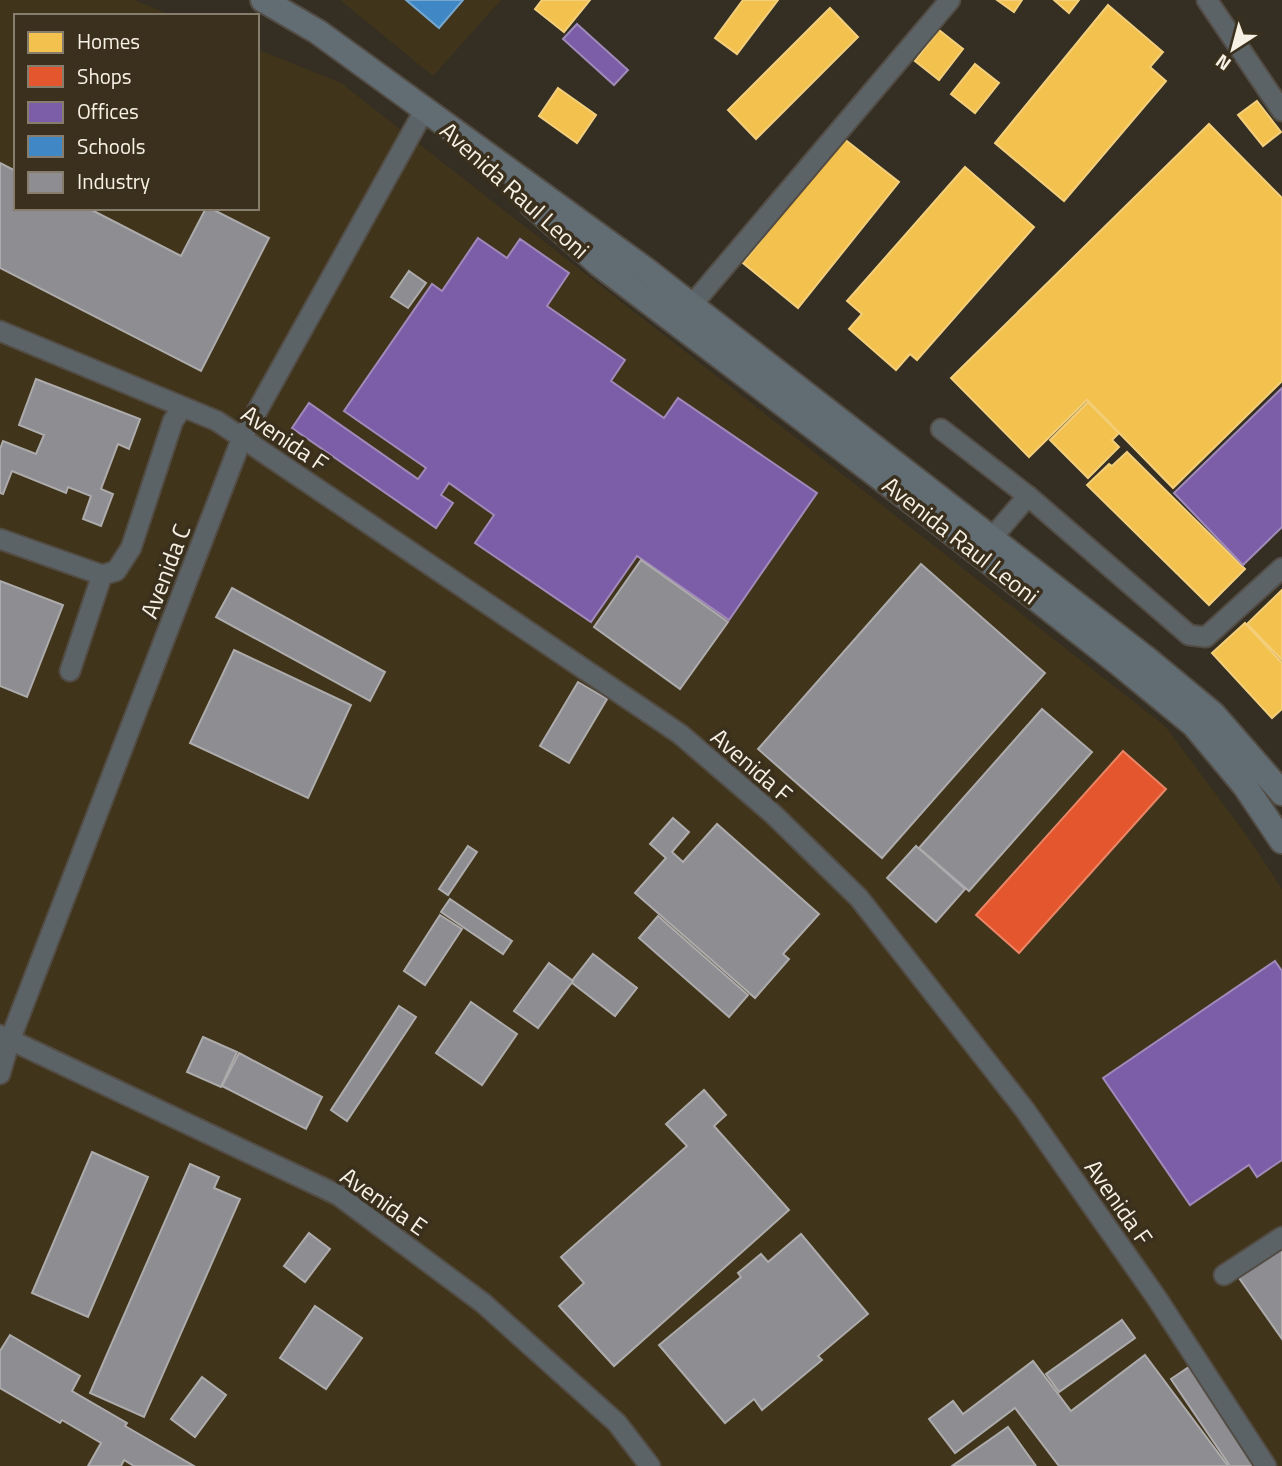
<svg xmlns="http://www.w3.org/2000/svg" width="1282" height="1466" font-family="'Titillium Web',sans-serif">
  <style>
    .built { fill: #40341b }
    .homes { fill: #f2c14e; stroke: #f4cf7b; stroke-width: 2 }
    .shops { fill: #e4572e; stroke: #ea8565; stroke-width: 2 }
    .offices { fill: #7b5ea7; stroke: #a08ab9; stroke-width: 2 }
    .schools { fill: #3f88c5; stroke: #76a7ce; stroke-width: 2 }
    .industry { fill: #8d8d92; stroke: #adabab; stroke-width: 2 }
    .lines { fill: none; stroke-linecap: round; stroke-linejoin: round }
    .minor-casing { stroke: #524c44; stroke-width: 23 }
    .major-casing { stroke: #524c44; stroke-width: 28 }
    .minor { stroke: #5c6367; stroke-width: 19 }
    .major { stroke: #616c73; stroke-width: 24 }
    .labels { text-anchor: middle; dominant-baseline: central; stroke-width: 7; stroke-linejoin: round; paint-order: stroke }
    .street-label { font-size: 24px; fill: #f7f0e4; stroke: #3a301d }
  </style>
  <rect width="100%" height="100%" fill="#342e23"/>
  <g class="built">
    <path d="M0 0H134L173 16H16V208H257V49L341 83 1165 726 1250 840 1282 889V1466H0Z"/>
    <path d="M340 0H501L433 76Z"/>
  </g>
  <g class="homes">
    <path d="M542 0H590L564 32 535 9Z"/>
    <path d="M743 0H778L737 54 715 38Z"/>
    <path d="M997 0H1022L1014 12Z"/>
    <path d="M1054 0H1079L1069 13Z"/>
    <path d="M1108 5 1163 52 1150 67 1166 81 1064 201 995 143Z"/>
    <path d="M830 8 858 37 756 139 728 110Z"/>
    <path d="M939 30 963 49 939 80 915 61Z"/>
    <path d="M975 64 999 83 975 113 951 94Z"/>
    <path d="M558 88 596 115 577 143 539 116Z"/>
    <path d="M1257 101 1281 132 1263 146 1238 115Z"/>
    <path d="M1209 124 1282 198V381L1173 488 1087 400 1029 457 951 378Z"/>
    <path d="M843 138 899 182 798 308 743 263Z"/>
    <path d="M965 167 1034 227 917 360 910 354 896 370 849 329 862 314 847 301Z"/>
    <path d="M1088 402 1119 433 1112 440 1119 447 1088 478 1050 440Z"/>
    <path d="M1127 452 1245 569 1209 605 1087 485 1109 464 1112 466Z"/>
    <path d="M1282 590V660L1247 624Z"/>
    <path d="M1245 623 1282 663V709L1272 718 1212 653Z"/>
  </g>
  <path class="shops" d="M1123 751 1166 789 1019 953 976 915Z"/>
  <g class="offices">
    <path d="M577 24 628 70 614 85 563 39Z"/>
    <path d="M478 238 507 258 520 239 569 273 547 306 625 360 611 381 664 418 678 398 817 493 729 620 637 556 591 622 475 543 494 515 449 483 441 495 453 503 436 528 292 428 309 403 418 479 426 468 344 411 432 284 442 291Z"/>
    <path d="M1282 388V527L1243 565 1174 493Z"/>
    <path d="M1275 961 1282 971V1160L1257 1177 1249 1165 1190 1205 1103 1078Z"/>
  </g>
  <path class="schools" d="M406 0H463L439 28Z"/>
  <g class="industry">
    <path d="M0 163 16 171V208H88L181 256 206 208H210L269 238 201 371 0 268Z"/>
    <path d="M409 271 426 283 408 308 391 297Z"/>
    <path d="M36 379 140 419 129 449 118 444 101 489 113 494 101 526 83 519 91 496 68 487 66 493 12 471 3 494 0 493V449L3 441 36 454 44 435 19 425Z"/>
    <path d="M641 560 728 622 680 689 594 627Z"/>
    <path d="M921 564 1045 673 882 858 758 749Z"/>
    <path d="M0 581 63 605 27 697 0 686Z"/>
    <path d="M232 588 385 672 370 701 216 617Z"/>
    <path d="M234 650 351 705 308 798 190 743Z"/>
    <path d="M578 682 607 699 569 763 540 746Z"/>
    <path d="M1042 709 1092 752 969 891 919 848Z"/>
    <path d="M673 818 689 832 672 852 683 862 717 824 819 914 783 954 789 959 755 998 635 893 666 858 650 844Z"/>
    <path d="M468 846 477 852 448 895 439 889Z"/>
    <path d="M916 846 965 889 936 922 887 878Z"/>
    <path d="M450 899 512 941 503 954 441 912Z"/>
    <path d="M440 915 462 929 425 985 404 971Z"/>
    <path d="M658 916 748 995 729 1017 639 938Z"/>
    <path d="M593 954 637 988 615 1016 571 982Z"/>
    <path d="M549 963 573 981 538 1028 514 1011Z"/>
    <path d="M471 1002 517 1034 482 1085 436 1053Z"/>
    <path d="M399 1006 416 1017 347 1121 331 1110Z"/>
    <path d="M203 1037 237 1052 221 1087 187 1072Z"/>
    <path d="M239 1053 322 1097 306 1129 222 1086Z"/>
    <path d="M704 1090 726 1115 714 1126 789 1210 614 1366 559 1306 584 1283 561 1257 687 1146 666 1124Z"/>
    <path d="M92 1152 148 1177 88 1317 32 1293Z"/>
    <path d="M190 1164 219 1177 214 1188 240 1199 144 1417 90 1393Z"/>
    <path d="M309 1233 330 1249 305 1282 284 1266Z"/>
    <path d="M801 1234 868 1314 818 1356 822 1360 762 1410 754 1399 725 1423 659 1345 741 1277 738 1273 761 1254 768 1262Z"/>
    <path d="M1282 1248V1339L1239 1278Z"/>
    <path d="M315 1306 362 1338 326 1389 280 1358Z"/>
    <path d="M1122 1320 1135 1338 1059 1392 1046 1374Z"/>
    <path d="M10 1335 80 1376 72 1391 127 1423 125 1426 194 1466H134L124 1460 121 1466H88L101 1443 62 1420 60 1423 0 1388V1351Z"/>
    <path d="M1145 1355 1228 1466H1059L1015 1408 955 1453 929 1419 953 1401 963 1414 1033 1361 1071 1411Z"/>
    <path d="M1189 1367 1256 1466H1230L1171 1379Z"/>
    <path d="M202 1377 226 1395 195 1437 171 1419Z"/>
    <path d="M1008 1427 1036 1466H952Z"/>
  </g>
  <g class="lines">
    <defs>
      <g id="minor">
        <path d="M1207 0 1282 111"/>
        <path d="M691 306 950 0"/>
        <path d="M0 331 217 421 680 734 773 814 859 898 1025 1110 1156 1297 1266 1466"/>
        <path d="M941 429 1028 496 1189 635 1206 637 1282 568"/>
        <path d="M0 539 102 575 116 571 131 548 173 421 182 408"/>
        <path d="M991 539 1028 496"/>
        <path d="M70 671 102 575"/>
        <path d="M0 1035 338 1195 483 1303 617 1423 650 1466"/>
        <path d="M0 1074 10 1040 242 438 425 109"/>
        <path d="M1224 1275 1282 1237"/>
      </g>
      <g id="major">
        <path d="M263 0 318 32 646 270 1148 660 1213 714 1282 793"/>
        <path d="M532 205 599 264 932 517 1116 661 1194 725 1245 786 1282 841"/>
      </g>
    </defs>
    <use href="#minor" class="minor-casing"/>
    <use href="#major" class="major-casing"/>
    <use href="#minor" class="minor"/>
    <use href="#major" class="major"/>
  </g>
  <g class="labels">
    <g class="street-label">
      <text transform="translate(515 190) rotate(42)">Avenida Raul Leoni</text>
      <text transform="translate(285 438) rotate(34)">Avenida F</text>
      <text transform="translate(961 540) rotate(38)">Avenida Raul Leoni</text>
      <text transform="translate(165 571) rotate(-69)">Avenida C</text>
      <text transform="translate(752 765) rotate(41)">Avenida F</text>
      <text transform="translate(384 1201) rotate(35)">Avenida E</text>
      <text transform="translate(1119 1202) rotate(55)">Avenida F</text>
    </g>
  </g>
  <rect x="14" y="14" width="245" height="196" fill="#3a301d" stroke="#867d6d" stroke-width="2"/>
  <rect x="28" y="32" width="35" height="21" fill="#f2c14e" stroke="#867d6d" stroke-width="2"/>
  <text x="77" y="49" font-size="21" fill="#f7f0e4">Homes</text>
  <rect x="28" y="66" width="35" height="21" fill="#e4572e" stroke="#867d6d" stroke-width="2"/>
  <text x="77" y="84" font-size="21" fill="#f7f0e4">Shops</text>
  <rect x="28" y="102" width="35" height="21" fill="#7b5ea7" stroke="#867d6d" stroke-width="2"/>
  <text x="77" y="119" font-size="21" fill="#f7f0e4">Offices</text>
  <rect x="28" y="136" width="35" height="21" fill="#3f88c5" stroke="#867d6d" stroke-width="2"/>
  <text x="77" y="154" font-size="21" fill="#f7f0e4">Schools</text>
  <rect x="28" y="172" width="35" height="21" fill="#8d8d92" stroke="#867d6d" stroke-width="2"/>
  <text x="77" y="189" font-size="21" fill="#f7f0e4">Industry</text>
  <g transform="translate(1233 49) rotate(216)" stroke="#3a301d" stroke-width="5" paint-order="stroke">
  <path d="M0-5L12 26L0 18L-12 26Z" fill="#f7f0e4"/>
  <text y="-10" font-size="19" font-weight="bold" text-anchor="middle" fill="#f7f0e4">N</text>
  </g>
</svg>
